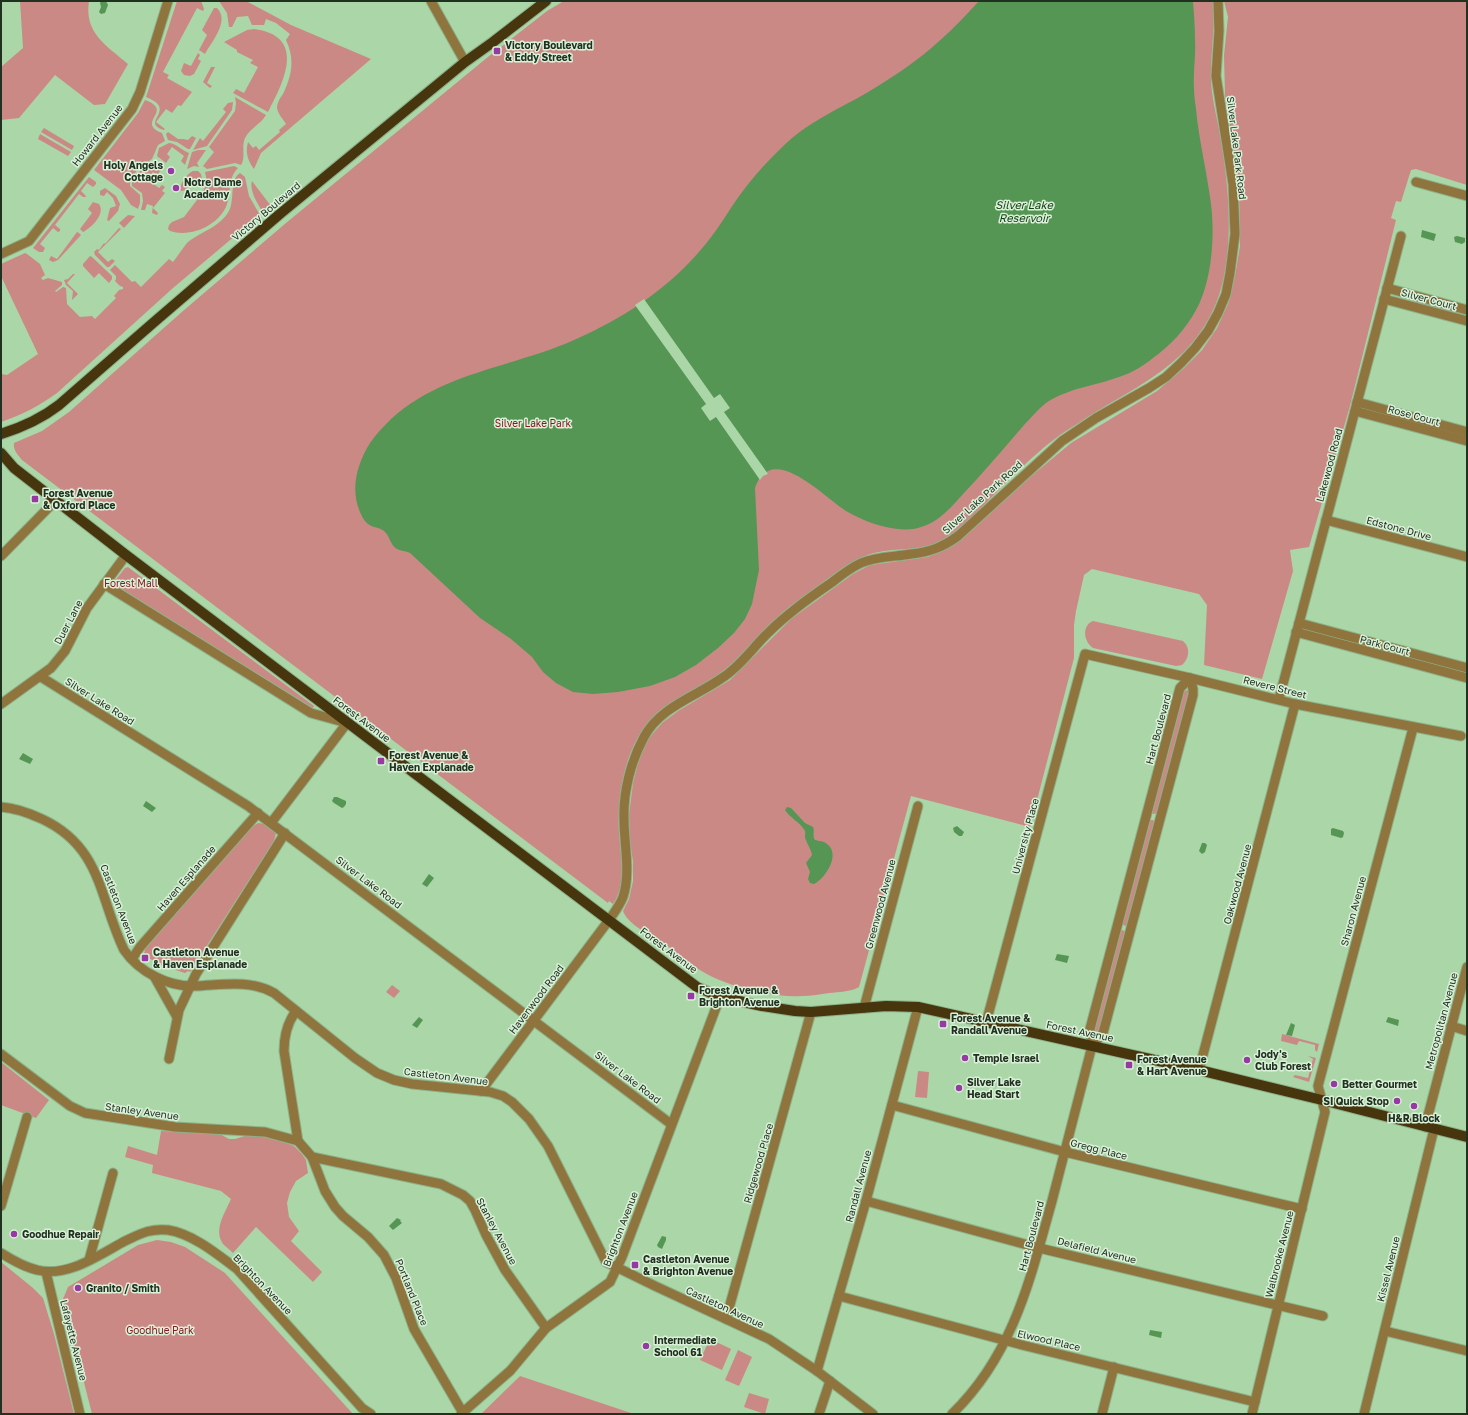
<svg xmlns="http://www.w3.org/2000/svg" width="1468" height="1415" font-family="'Golos Text',sans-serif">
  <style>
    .green { fill: #cb8985 }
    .water { fill: #569654 }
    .pier { fill: #aad6a8 }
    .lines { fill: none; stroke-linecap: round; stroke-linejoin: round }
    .minor-casing { stroke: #8cb28a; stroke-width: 11 }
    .major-casing { stroke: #8cb28a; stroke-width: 12 }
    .minor { stroke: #8f743e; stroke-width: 9 }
    .major { stroke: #47350e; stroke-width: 10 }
    .poi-dot { fill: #9739a2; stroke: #daf0d8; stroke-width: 1.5 }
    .labels { text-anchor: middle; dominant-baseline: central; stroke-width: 3; stroke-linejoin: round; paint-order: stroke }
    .poi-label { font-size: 10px; font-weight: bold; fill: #20311f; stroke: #daf0d8; text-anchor: start }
    .street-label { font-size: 10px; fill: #20311f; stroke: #daf0d8 }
    .park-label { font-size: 10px; fill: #891820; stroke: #daf0d8 }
    .water-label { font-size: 11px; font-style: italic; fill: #123f13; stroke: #daf0d8 }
  </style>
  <rect width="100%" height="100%" fill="#aad6a8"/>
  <g class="green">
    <path d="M20 1H89C84 33 106 45 128 64L105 104 94 105 55 75 19 118 1 120V67L23 48Z"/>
    <path d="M177 1H201L204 9 203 11 197 8 163 72 169 75 167 78 192 92 181 106 178 105 172 113 166 109 156 122 165 129 164 130C139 122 179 110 146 97Z"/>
    <path d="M219 1H246L291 25 371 59 261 153 254 169C248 161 245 153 248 142L253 148 256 146 259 150 280 132 279 130 286 124C283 119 278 114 277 108 277 103 280 98 283 94 292 75 295 59 286 40L290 34 276 23 266 19 264 25H252L248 16 237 17 232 27H229L227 13Z"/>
    <path d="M564 1H1213C1216 27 1210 54 1211 80 1212 101 1218 121 1221 141 1229 187 1234 247 1220 292 1198 361 1142 383 1086 418 1078 424 1068 429 1060 435 1035 453 1010 479 988 501 974 515 960 530 942 540 920 553 889 546 865 556 845 564 826 580 809 593 799 600 788 607 780 615 762 633 747 652 728 667 717 676 704 684 692 691 678 699 663 706 652 718 625 747 617 794 619 833 621 857 627 883 613 904L609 901 608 903 22 460C17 454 13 450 14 443L42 431 69 412 183 311 286 223 494 52 496 54 502 49 501 47 547 11Z"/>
    <path d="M1224 1H1467V185L1416 169 1411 170 1401 202 1396 201 1391 218 1396 220 1350 406 1309 547 1290 550 1293 571 1262 679 1204 665 1207 605 1199 594 1092 569 1084 575 1076 611 1074 625V658L1030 827 911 796 859 987C850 992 839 992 829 993 820 994 811 996 802 996 773 998 730 987 705 973 690 965 677 952 663 943 651 935 628 925 623 911L629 899 633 881V862L630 841 629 815 633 783 639 759 649 738 662 723 678 711 730 680 791 619 853 574 870 565 928 557 950 547 972 530 1023 483 1071 443 1157 391 1184 368 1202 350 1217 328 1228 304 1235 276 1240 246 1239 181 1225 95 1224 55 1228 17Z"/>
    <path d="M214 8H217C230 21 212 41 205 54L199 50 207 35 202 30Z"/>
    <path d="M254 29C308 36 283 83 268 112L233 93 236 89 244 93 258 67 250 63 253 60 237 52V50L224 42 247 30Z"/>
    <path d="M198 53 200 55 198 59 201 61 194 74 190 76 184 75 181 71 184 63 191 66Z"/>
    <path d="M211 67H215L207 83 212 86 210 88 203 82Z"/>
    <path d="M235 97 266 115C261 124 250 128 245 138 241 147 246 157 241 165L235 163 207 169 203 166 214 152 209 147 235 111 236 103Z"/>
    <path d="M145 100C175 111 135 122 162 133L165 141 158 145 152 159 140 167 130 179V186L140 195V203L138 209 131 205 121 190 94 170 138 113Z"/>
    <path d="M233 102 232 110 207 146 193 150 200 138 203 141 226 112 223 109 228 103Z"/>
    <path d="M44 128 74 146 72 150 41 132Z"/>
    <path d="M168 132 178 139H183L188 140 192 136 196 138 190 149H188L177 142 168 140 166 134Z"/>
    <path d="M40 134 71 152 68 156 38 139Z"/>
    <path d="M169 143C177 144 181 150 189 153L185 165 181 161 184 156 172 147 167 154 170 157 166 163 157 156 159 148Z"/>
    <path d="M198 150H206L197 163 199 167 194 166 187 169 192 152Z"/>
    <path d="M150 164H153L161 170 157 175 153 172 147 179 159 188 162 185 165 187 162 191 165 193 153 208 158 213 157 215 152 213 153 206 147 204 145 210H141L143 201 142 193 132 186V183L136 174Z"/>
    <path d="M234 166 238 168C227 179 232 191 227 204 220 225 191 238 170 231L168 229 169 225 172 222 184 217 203 192 207 181 205 172Z"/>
    <path d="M193 171H198L201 174 202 180 199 181 195 178 186 190 181 191 180 189C181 182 187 174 193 171Z"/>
    <path d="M240 173 245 177 249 196 260 215 173 288 57 393C37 407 24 414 1 422V374L7 375 38 354 1 276V264L25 253 27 254 40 264 45 275 41 278 43 280 48 278 62 282V285L55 291 56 292 63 287 66 288 67 304 80 317 92 316 95 319 116 298 114 296 119 290 123 289V287L120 286 115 281 116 279V276L110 270 115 265 132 282 135 281 141 287 169 259 173 262C177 257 185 245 188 242 202 231 220 227 229 211 235 200 229 180 240 173Z"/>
    <path d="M89 177 96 182V184L93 187 87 183 81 191 85 195 86 197H83L79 194 55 225 60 229V231L58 232 53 228 40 244 45 248 43 252H39L33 248Z"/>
    <path d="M252 181 271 206 263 213C258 204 249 191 252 181Z"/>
    <path d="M105 188 116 196 120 204 118 211 109 221 107 220 110 208 116 206 113 198 107 192 104 196 100 195V191Z"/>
    <path d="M93 202 99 204C106 214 91 228 83 232L80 229 92 213 88 209Z"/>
    <path d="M128 215 135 216 124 228 119 223Z"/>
    <path d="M119 228 121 229 98 252 108 262 112 259 115 261 109 267H107L95 255 94 252 97 249 99 250 104 243 105 244Z"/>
    <path d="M77 232 79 233 81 235 58 260 53 262 49 260 51 256 57 259Z"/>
    <path d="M90 256 92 257 112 276V279L109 283 99 273 94 278 83 266V264Z"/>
    <path d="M73 274H75L67 283 78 294 72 300 73 291 66 285 64 280 68 279Z"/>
    <path d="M1414 299 1467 312V317L1415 303Z"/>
    <path d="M128 567 314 706 313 708 115 586 114 582 125 568Z"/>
    <path d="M1093 621 1183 641C1191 648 1189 659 1182 665L1176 666 1093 648C1084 642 1081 626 1093 621Z"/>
    <path d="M1188 690 1189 692 1158 813 1153 814 1151 812 1183 693 1184 691Z"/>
    <path d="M1150 820H1153L1155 822 1127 925 1125 926 1122 924Z"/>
    <path d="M258 823C265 823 273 828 276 833L274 841 190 972 188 971 185 973 163 966 145 956 144 953 145 951 143 949 239 840 253 826Z"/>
    <path d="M1123 930 1126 933 1100 1030 1096 1032 1094 1030 1120 931Z"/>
    <path d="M392 985 400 991 394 998 386 992Z"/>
    <path d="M1282 1034 1319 1044 1317 1052 1315 1050V1045L1299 1041 1297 1045 1281 1041Z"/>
    <path d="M1308 1056 1316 1058 1309 1082 1293 1077 1295 1075 1308 1078 1313 1059Z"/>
    <path d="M1 1062 49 1100 36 1118 1 1105Z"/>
    <path d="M918 1071 929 1072 927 1098 915 1097Z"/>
    <path d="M161 1131 220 1134 229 1139H235L245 1136 260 1135 276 1139 294 1146 302 1154 306 1160 308 1173 296 1181 290 1192 287 1203 289 1217 299 1231 291 1241 322 1272 313 1282 256 1227 233 1253C230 1250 226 1247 223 1244 213 1230 225 1213 231 1199L221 1191 152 1173 153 1165 125 1157 128 1146 157 1155Z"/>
    <path d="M157 1240 171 1242 185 1247 225 1273 353 1414H92L63 1299 68 1287 138 1245Z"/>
    <path d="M1 1262 33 1288 43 1298 54 1334 74 1414H1Z"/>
    <path d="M710 1339 731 1349 722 1370 700 1360Z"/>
    <path d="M738 1350 752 1357 739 1386 725 1380Z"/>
    <path d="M520 1376 634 1414H481Z"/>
    <path d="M749 1393 769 1399 765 1414 744 1407Z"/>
  </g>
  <g class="water">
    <path d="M106 1 108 5 105 13 101 14 99 12 101 7 100 3 101 1Z"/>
    <path d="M979 1H1193C1194 14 1195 27 1195 40 1196 56 1193 72 1194 88 1194 95 1195 102 1196 109 1199 141 1207 172 1211 204 1215 235 1212 282 1196 310 1186 329 1170 346 1153 358 1143 366 1132 373 1119 377 1095 386 1068 388 1046 403 1038 409 1031 418 1024 425 1004 448 985 471 964 493 952 506 941 520 924 526 912 531 899 530 886 527 872 524 858 518 846 511 825 498 771 440 755 488L759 570 752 604 745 619 734 633 718 648 696 665 675 677 650 686 618 692 593 694 573 692 556 683 543 672 532 657 511 639 480 618 410 553C406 551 401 551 397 549 390 545 390 536 384 531 379 527 373 528 368 524 364 521 362 517 360 512 350 489 357 464 370 443 376 434 384 426 391 419 442 372 514 367 574 340 631 315 681 280 717 229 724 219 730 209 737 199 753 176 772 156 792 138 818 116 850 104 878 86 899 73 919 59 937 43 952 30 966 15 979 1Z"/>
    <path d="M1422 230 1436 234 1434 241 1421 237Z"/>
    <path d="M1457 236 1465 238V242L1462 244 1455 242 1454 237Z"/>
    <path d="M23 753 33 759 30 764 19 759Z"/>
    <path d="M334 797H337L346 801V804L344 807 342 808 334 803 332 801Z"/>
    <path d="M146 801 156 808 152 812 143 806Z"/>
    <path d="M787 807 791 808 805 823 813 827C815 831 812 836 815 840 819 841 824 841 827 844 841 854 826 878 814 884L810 883 808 879 810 872 806 863 812 855C811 849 808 846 806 840 804 837 806 834 805 831 800 822 790 818 785 810Z"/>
    <path d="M957 826 964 832 962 836H959L954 832 953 828Z"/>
    <path d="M1333 828 1343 831 1344 833 1343 837 1341 838 1331 835V829Z"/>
    <path d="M1202 843H1205L1207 845 1205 852 1202 854 1199 851Z"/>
    <path d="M429 874 434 878 427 887 422 884Z"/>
    <path d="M1057 954 1069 956 1067 963 1055 960Z"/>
    <path d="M419 1017 423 1020 417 1028 412 1025Z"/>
    <path d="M1388 1017 1399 1020 1398 1026 1386 1022Z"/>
    <path d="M1291 1023 1295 1025 1292 1036 1286 1035Z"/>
    <path d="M397 1218 401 1220 400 1221 402 1223 393 1230 389 1226Z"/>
    <path d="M662 1236 666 1237V1240L662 1249 658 1247 657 1245Z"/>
    <path d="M1150 1330 1162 1332 1161 1338 1149 1335Z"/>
  </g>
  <path class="pier" d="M644 299 714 398 720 394 730 408 724 412 768 474 763 476 760 480 716 417 710 421 701 408 706 404 635 305Z"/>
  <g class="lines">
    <defs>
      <g id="minor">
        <path d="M431 1 465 62"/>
        <path d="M1416 182 1467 196"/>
        <path d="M1 254 29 241 132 109 140 92 168 1"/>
        <path d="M1387 288 1467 310"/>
        <path d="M1384 299 1467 321"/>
        <path d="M1357 402 1467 432"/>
        <path d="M1355 411 1467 441"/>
        <path d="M1326 520 1467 557"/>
        <path d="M1 556 55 501"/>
        <path d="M104 584 311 713 347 723 271 823"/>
        <path d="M1299 623 1467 668"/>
        <path d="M1296 632 1467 678"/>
        <path d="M41 677 248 806 671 1124"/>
        <path d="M1279 699 1401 236"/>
        <path d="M1 704 51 668 65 651 87 608 126 555"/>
        <path d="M1 807C16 808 29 813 42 819 102 847 99 898 124 950 139 972 168 987 195 986 222 985 249 979 274 993L355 1058 377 1073 394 1080 412 1084 490 1092 503 1096 512 1102 529 1119 548 1146 606 1262 655 1286 769 1339 817 1371 873 1414"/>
        <path d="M132 959 140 947 258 813"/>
        <path d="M154 976 177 1017"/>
        <path d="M864 1008 918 806"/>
        <path d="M296 1011C287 1023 284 1037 284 1051L298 1141 312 1157 325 1191 335 1207 343 1216 368 1237 384 1255 396 1278 414 1329 463 1413"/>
        <path d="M986 1023 1085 654 1190 678 1295 704 1461 736"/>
        <path d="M1451 1026 1467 1031"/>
        <path d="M1 1054 70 1106 85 1113 175 1127 265 1132 298 1141"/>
        <path d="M169 1059 179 1010 196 974 285 833"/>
        <path d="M1199 1070 1295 704"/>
        <path d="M481 1091 609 920C614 913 620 905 623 897 631 872 624 845 624 819 623 792 631 761 644 737 660 707 695 697 722 678 741 666 753 647 769 632 788 613 809 598 831 583 840 576 850 568 861 563 877 556 895 557 911 554 930 552 943 547 958 536L1062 441 1096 418 1149 388 1166 377 1181 363 1195 348 1208 331 1218 313 1226 294 1230 273 1235 234 1233 184 1216 76 1219 31 1218 1"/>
        <path d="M892 1105 1065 1152 1302 1209"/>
        <path d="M1425 1127 1467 967"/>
        <path d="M312 1157 441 1184 463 1195 470 1201 475 1210 486 1235 505 1270 546 1328"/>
        <path d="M866 1201 1039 1248 1323 1316"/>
        <path d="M1 1206 27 1117"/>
        <path d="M1 1253C12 1260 24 1267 37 1270 67 1278 99 1255 125 1241 140 1234 150 1228 168 1230 193 1234 217 1254 237 1269L362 1408 371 1414"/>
        <path d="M89 1260 113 1173"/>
        <path d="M46 1272 80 1414"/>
        <path d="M839 1296 1022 1345 1255 1402"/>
        <path d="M726 1319 811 1012"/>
        <path d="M1385 1331 1467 1351"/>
        <path d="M817 1371 866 1201 918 1007"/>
        <path d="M461 1414 510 1371 546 1328 610 1282 622 1257 720 997"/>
        <path d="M819 1414 830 1381"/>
        <path d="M952 1414C1013 1355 1030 1280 1052 1201 1065 1149 1079 1098 1092 1046L1090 1029 1180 688 1190 678 1193 689V695L1103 1033 1092 1046"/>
        <path d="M1102 1414 1114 1367"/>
        <path d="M1252 1414 1325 1112 1318 1086 1413 728"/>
        <path d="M1364 1414 1434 1129"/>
      </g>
      <g id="major">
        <path d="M1 434C23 427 41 419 59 405L153 323 281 213 465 62 493 42 546 1"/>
        <path d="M1 453 14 468 126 555 697 987 720 997 762 1006 795 1011 811 1012 886 1006 918 1007 1199 1070 1322 1100 1467 1137"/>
      </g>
    </defs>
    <use href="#minor" class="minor-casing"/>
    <use href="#major" class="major-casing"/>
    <use href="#minor" class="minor"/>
    <use href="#major" class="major"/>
  </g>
  <g class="poi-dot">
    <rect x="493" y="47" width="8" height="8" rx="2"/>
    <circle cx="171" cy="171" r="4"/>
    <circle cx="176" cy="188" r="4"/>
    <rect x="31" y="495" width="8" height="8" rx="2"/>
    <rect x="377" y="757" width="8" height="8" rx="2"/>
    <rect x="141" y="954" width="8" height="8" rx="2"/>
    <rect x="687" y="992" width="8" height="8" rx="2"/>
    <rect x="939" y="1020" width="8" height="8" rx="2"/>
    <circle cx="965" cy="1058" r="4"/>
    <circle cx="1247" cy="1060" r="4"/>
    <rect x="1125" y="1061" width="8" height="8" rx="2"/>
    <circle cx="1334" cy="1084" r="4"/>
    <circle cx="959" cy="1088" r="4"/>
    <circle cx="1397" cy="1101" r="4"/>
    <circle cx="1414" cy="1106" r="4"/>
    <circle cx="14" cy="1234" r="4"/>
    <rect x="631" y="1261" width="8" height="8" rx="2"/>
    <circle cx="78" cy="1288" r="4"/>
    <circle cx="646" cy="1346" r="4"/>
  </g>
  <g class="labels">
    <g class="poi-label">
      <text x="505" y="45">Victory Boulevard<tspan x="505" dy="12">&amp; Eddy Street</tspan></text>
      <text x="163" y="165" text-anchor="end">Holy Angels<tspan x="163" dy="12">Cottage</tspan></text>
      <text x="184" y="182">Notre Dame<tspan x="184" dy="12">Academy</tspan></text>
      <text x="43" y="493">Forest Avenue<tspan x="43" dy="12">&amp; Oxford Place</tspan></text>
      <text x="389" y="755">Forest Avenue &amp;<tspan x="389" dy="12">Haven Explanade</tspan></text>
      <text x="153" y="952">Castleton Avenue<tspan x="153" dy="12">&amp; Haven Esplanade</tspan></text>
      <text x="699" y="990">Forest Avenue &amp;<tspan x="699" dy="12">Brighton Avenue</tspan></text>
      <text x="951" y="1018">Forest Avenue &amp;<tspan x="951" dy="12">Randall Avenue</tspan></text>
      <text x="1255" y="1054">Jody's<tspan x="1255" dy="12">Club Forest</tspan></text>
      <text x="973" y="1058">Temple Israel</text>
      <text x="1137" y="1059">Forest Avenue<tspan x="1137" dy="12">&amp; Hart Avenue</tspan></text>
      <text x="967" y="1082">Silver Lake<tspan x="967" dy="12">Head Start</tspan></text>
      <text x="1342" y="1084">Better Gourmet</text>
      <text x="1389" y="1101" text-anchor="end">SI Quick Stop</text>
      <text x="1414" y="1118" text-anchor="middle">H&amp;R Block</text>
      <text x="22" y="1234">Goodhue Repair</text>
      <text x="643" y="1259">Castleton Avenue<tspan x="643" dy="12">&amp; Brighton Avenue</tspan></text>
      <text x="86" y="1288">Granito / Smith</text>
      <text x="654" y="1340">Intermediate<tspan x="654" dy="12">School 61</tspan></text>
    </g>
    <g class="street-label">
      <text transform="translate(97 135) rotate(-52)">Howard Avenue</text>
      <text transform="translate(1237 148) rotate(83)">Silver Lake Park Road</text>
      <text transform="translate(266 211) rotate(-40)">Victory Boulevard</text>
      <text transform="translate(1429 299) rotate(15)">Silver Court</text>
      <text transform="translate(1414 415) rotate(15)">Rose Court</text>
      <text transform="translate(1329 465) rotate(-75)">Lakewood Road</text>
      <text transform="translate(982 497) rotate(-42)">Silver Lake Park Road</text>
      <text transform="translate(1399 528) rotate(15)">Edstone Drive</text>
      <text transform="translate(68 622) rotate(-62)">Duer Lane</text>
      <text transform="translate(1385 645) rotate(15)">Park Court</text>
      <text transform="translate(1275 687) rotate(14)">Revere Street</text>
      <text transform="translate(100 701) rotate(32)">Silver Lake Road</text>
      <text transform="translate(362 719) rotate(37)">Forest Avenue</text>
      <text transform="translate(1158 729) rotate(-75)">Hart Boulevard</text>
      <text transform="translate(1025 836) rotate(-75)">University Place</text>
      <text transform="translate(186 878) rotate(-49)">Haven Esplanade</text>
      <text transform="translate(369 882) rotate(37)">Silver Lake Road</text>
      <text transform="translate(1237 884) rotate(-75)">Oakwood Avenue</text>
      <text transform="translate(119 904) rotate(69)">Castleton Avenue</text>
      <text transform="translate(880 904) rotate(-75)">Greenwood Avenue</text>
      <text transform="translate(1353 911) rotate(-75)">Sharon Avenue</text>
      <text transform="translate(669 950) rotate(37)">Forest Avenue</text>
      <text transform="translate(536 999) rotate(-53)">Havenwood Road</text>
      <text transform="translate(1441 1021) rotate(-75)">Metropolitan Avenue</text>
      <text transform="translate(1080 1031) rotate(12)">Forest Avenue</text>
      <text transform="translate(446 1076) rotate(7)">Castleton Avenue</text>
      <text transform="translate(628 1077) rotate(37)">Silver Lake Road</text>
      <text transform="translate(142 1111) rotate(8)">Stanley Avenue</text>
      <text transform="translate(1099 1149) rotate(14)">Gregg Place</text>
      <text transform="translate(758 1163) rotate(-74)">Ridgewood Place</text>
      <text transform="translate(858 1186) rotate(-75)">Randall Avenue</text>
      <text transform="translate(620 1229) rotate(-69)">Brighton Avenue</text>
      <text transform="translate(497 1231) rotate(62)">Stanley Avenue</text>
      <text transform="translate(1031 1236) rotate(-75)">Hart Boulevard</text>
      <text transform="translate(1097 1250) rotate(14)">Delafield Avenue</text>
      <text transform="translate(1279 1254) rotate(-76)">Walbrooke Avenue</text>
      <text transform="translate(1388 1269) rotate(-76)">Kissel Avenue</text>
      <text transform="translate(263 1284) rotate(46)">Brighton Avenue</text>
      <text transform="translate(412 1292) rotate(68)">Portland Place</text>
      <text transform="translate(725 1307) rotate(25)">Castleton Avenue</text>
      <text transform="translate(74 1340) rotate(76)">Lafayette Avenue</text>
      <text transform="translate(1049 1340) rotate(13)">Elwood Place</text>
    </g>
    <g class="park-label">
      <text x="533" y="423">Silver Lake Park</text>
      <text x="131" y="583">Forest Mall</text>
      <text x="160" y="1330">Goodhue Park</text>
    </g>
    <g class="water-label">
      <text x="1024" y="204">Silver Lake<tspan x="1024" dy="13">Reservoir</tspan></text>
    </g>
  </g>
  <rect width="1468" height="1415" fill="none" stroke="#20311f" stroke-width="4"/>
</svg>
